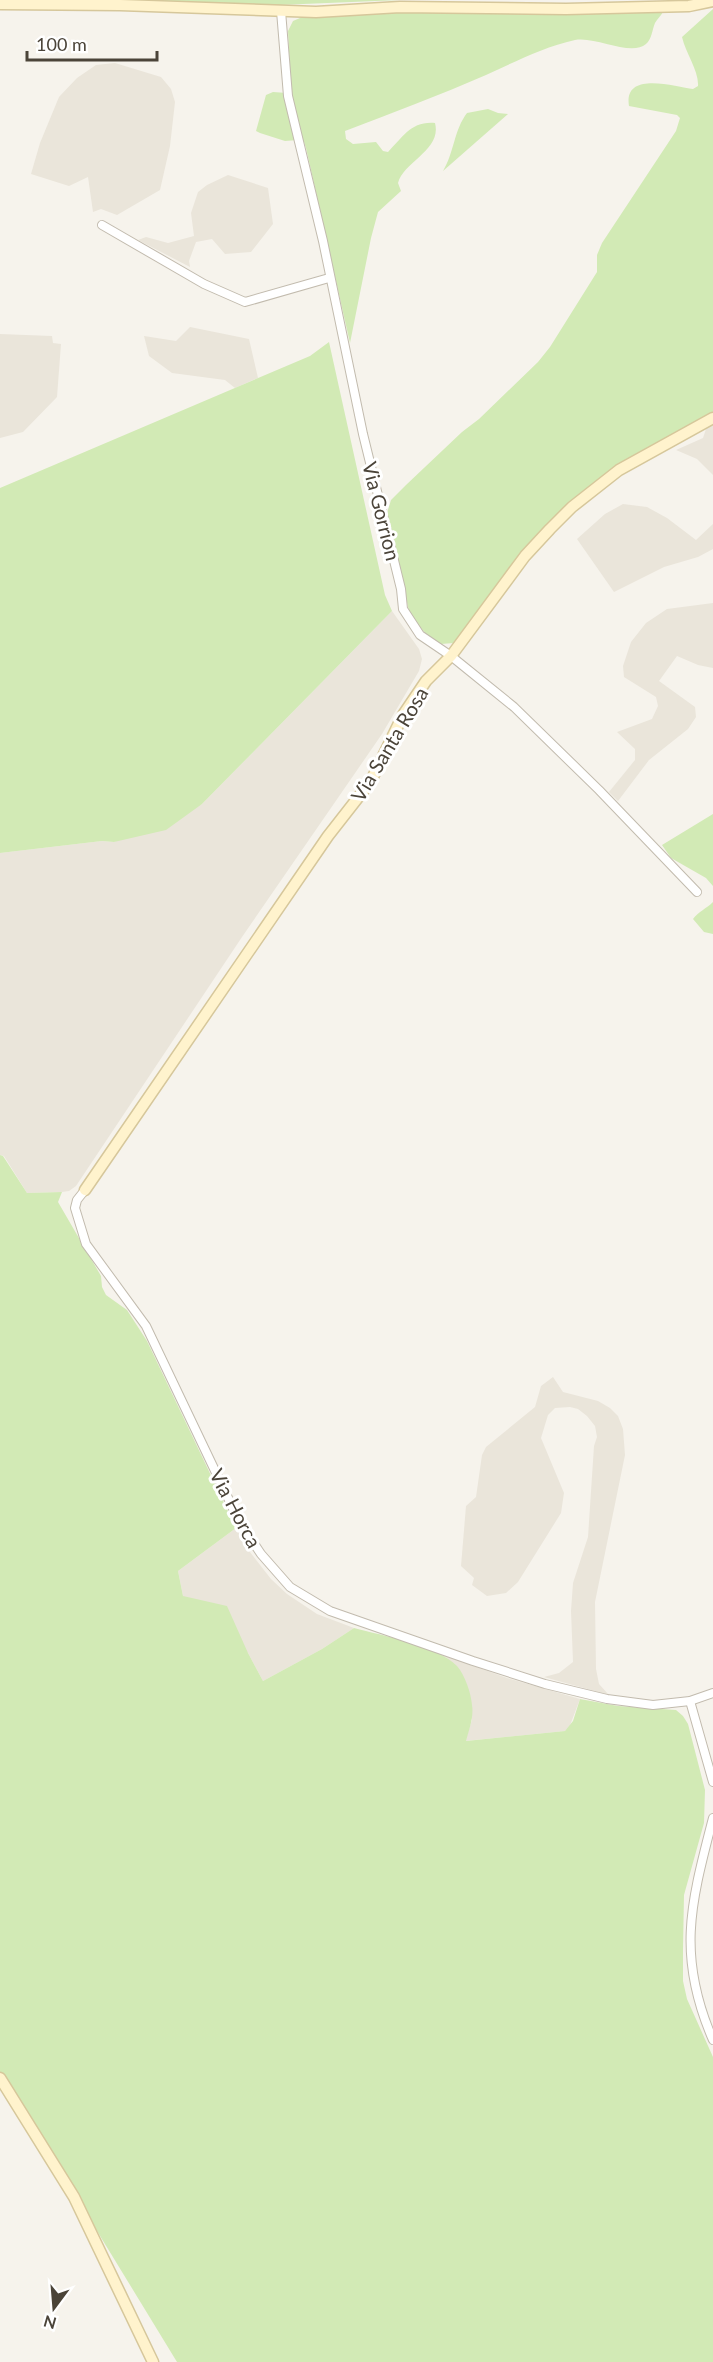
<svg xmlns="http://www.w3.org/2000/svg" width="713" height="2362" font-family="Lato,sans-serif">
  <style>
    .residential { fill: #eae5da }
    .green { fill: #d2eab5 }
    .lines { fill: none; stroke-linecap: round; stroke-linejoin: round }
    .street-casing { stroke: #c2bbae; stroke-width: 10 }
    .secondary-casing { stroke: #d6c79b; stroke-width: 13 }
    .street { stroke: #fff; stroke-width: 8 }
    .secondary { stroke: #fff3cd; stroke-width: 10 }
    .labels { text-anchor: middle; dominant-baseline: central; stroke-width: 6; stroke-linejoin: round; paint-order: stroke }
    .street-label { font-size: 20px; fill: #4b4439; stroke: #fff }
  </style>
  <rect width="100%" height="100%" fill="#f6f3ec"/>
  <g class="residential">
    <path d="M115 63 161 77 171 89 175 102 170 146 160 190 117 215 101 209 93 212 88 177 69 186 31 174 40 143 59 97 77 78 96 65Z"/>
    <path d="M228 175 268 188 273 224 251 252 225 254 212 239 196 242 189 261 190 267 138 240 146 237 168 243 194 236 191 213 198 192 207 185Z"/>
    <path d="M190 327 249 339 258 378 235 388 225 380 172 373 149 356 144 336 176 341Z"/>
    <path d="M0 334 52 336 53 343 61 344 57 397 23 432 0 438Z"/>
    <path d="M713 423V475L697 459 676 450 703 438 706 429Z"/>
    <path d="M623 504 647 507 667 518 696 540 713 524V549L698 557 664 567 614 592 577 539 605 514Z"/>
    <path d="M713 603V668L698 665 677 656 659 681 695 707 696 717 688 729 649 760 618 801 609 792 635 760V749L617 732 652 719 658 706 656 697 624 677 623 666 631 642 646 623 667 609Z"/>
    <path d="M392 611 419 649 422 659 419 671 382 734 242 937 76 1186 69 1191 62 1192 27 1193 4 1156 0 1155V853L102 841 114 842 202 804Z"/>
    <path d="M553 1377 563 1392 598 1401 610 1408 618 1416 623 1429 625 1455 595 1602 596 1669 599 1684 609 1695 544 1677 559 1673 573 1662 571 1611 573 1583 588 1537 594 1446 597 1437 595 1426 587 1416 578 1409 570 1407 555 1408 548 1415 541 1438 564 1493 561 1513 518 1582 506 1593 487 1596 472 1585 474 1578 461 1566 466 1506 476 1497 482 1455 486 1447 535 1407 541 1386Z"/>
    <path d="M236 1528 246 1547 271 1579 287 1594 317 1614 354 1628 322 1649 263 1681 248 1653 183 1596 178 1571Z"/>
    <path d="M427 1649 507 1678 580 1699 569 1728 565 1731 465 1741 472 1720 447 1658Z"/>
  </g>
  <g class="green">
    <path d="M96 0H400L279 5Z"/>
    <path d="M713 9V412L632 456 612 469 547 524 529 544 461 637 454 643 441 644 427 635 412 618 409 611 387 513 391 500 406 485 462 432 479 419 538 362 550 347 597 272V255L602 243 676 131 680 118 677 115 629 106C623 70 676 87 693 89L698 86C699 71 686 54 682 37Z"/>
    <path d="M393 12H663C661 16 657 19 655 23 652 30 652 39 646 44 631 57 596 36 575 40 543 47 515 62 486 75 440 95 392 113 345 131L346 139 353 144 376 142 383 151 388 152C403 137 411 121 435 123 442 150 404 161 398 183L401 191 378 212 371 238 350 343 306 148 304 142 298 140 285 141 260 133 256 131 266 95 273 92 287 93 291 90 288 31 293 21 300 18Z"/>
    <path d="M488 109 498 113 508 114 443 171C454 153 454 130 467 113Z"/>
    <path d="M329 342 385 595 392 611 202 804 166 830 114 842 102 841 0 853V488L310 356Z"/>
    <path d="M713 814V886L706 878 671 858 662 845Z"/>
    <path d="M713 902V934L704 932 693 919C699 911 706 909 713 902Z"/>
    <path d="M0 1155 3 1156 27 1193 62 1192 58 1202 101 1276 102 1287 106 1295 127 1310 147 1341 236 1528 178 1571 183 1596 227 1606 248 1653 263 1681 322 1649 354 1628C383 1636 437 1645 457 1666 465 1675 471 1693 472 1705 474 1717 469 1730 466 1741L565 1731 573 1721 580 1699 618 1706 676 1710 683 1716 688 1724 705 1790 704 1823 684 1895 683 1949V1981L687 1999 713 2057V2362H177L0 2072Z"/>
  </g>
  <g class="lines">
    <defs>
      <g id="street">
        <path d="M281 11 288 96 323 241 363 434 401 589 403 609 420 635 451 656 514 707 599 790 697 892"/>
        <path d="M102 225 204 284 245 302 329 278"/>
        <path d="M85 1190 77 1200 75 1208 86 1244 146 1326 239 1521 261 1554 290 1587 330 1611 473 1661 545 1684 607 1699 653 1705 690 1701 713 1693"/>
        <path d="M690 1701 713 1782"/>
        <path d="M713 1818C691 1903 676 1955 713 2040"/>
      </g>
      <g id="secondary">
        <path d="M0 4 120 5 316 12 400 7 566 9 689 6 713 1"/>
        <path d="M85 1190 328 836 371 781 403 715 426 681 451 656 525 556 550 529 572 507 619 470 713 418"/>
        <path d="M0 2078 74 2197 153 2362"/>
      </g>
    </defs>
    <use href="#street" class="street-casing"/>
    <use href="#secondary" class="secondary-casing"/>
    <use href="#street" class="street"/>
    <use href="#secondary" class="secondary"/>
  </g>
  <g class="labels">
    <g class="street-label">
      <text transform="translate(382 511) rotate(76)">Via Gorrion</text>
      <text transform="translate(389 744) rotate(-59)">Via Santa Rosa</text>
      <text transform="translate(236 1508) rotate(62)">Via Horca</text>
    </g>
  </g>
  <g transform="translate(54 2308) rotate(196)" stroke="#ffffff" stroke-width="4.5" paint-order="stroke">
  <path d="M0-4.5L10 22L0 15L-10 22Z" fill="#4b4439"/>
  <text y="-9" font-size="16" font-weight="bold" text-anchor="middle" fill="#4b4439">N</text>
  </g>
  <path d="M27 51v9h130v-9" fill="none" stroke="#4b4439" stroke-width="3"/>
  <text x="36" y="51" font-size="18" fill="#4b4439" stroke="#ffffff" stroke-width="4.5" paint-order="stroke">100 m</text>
</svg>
